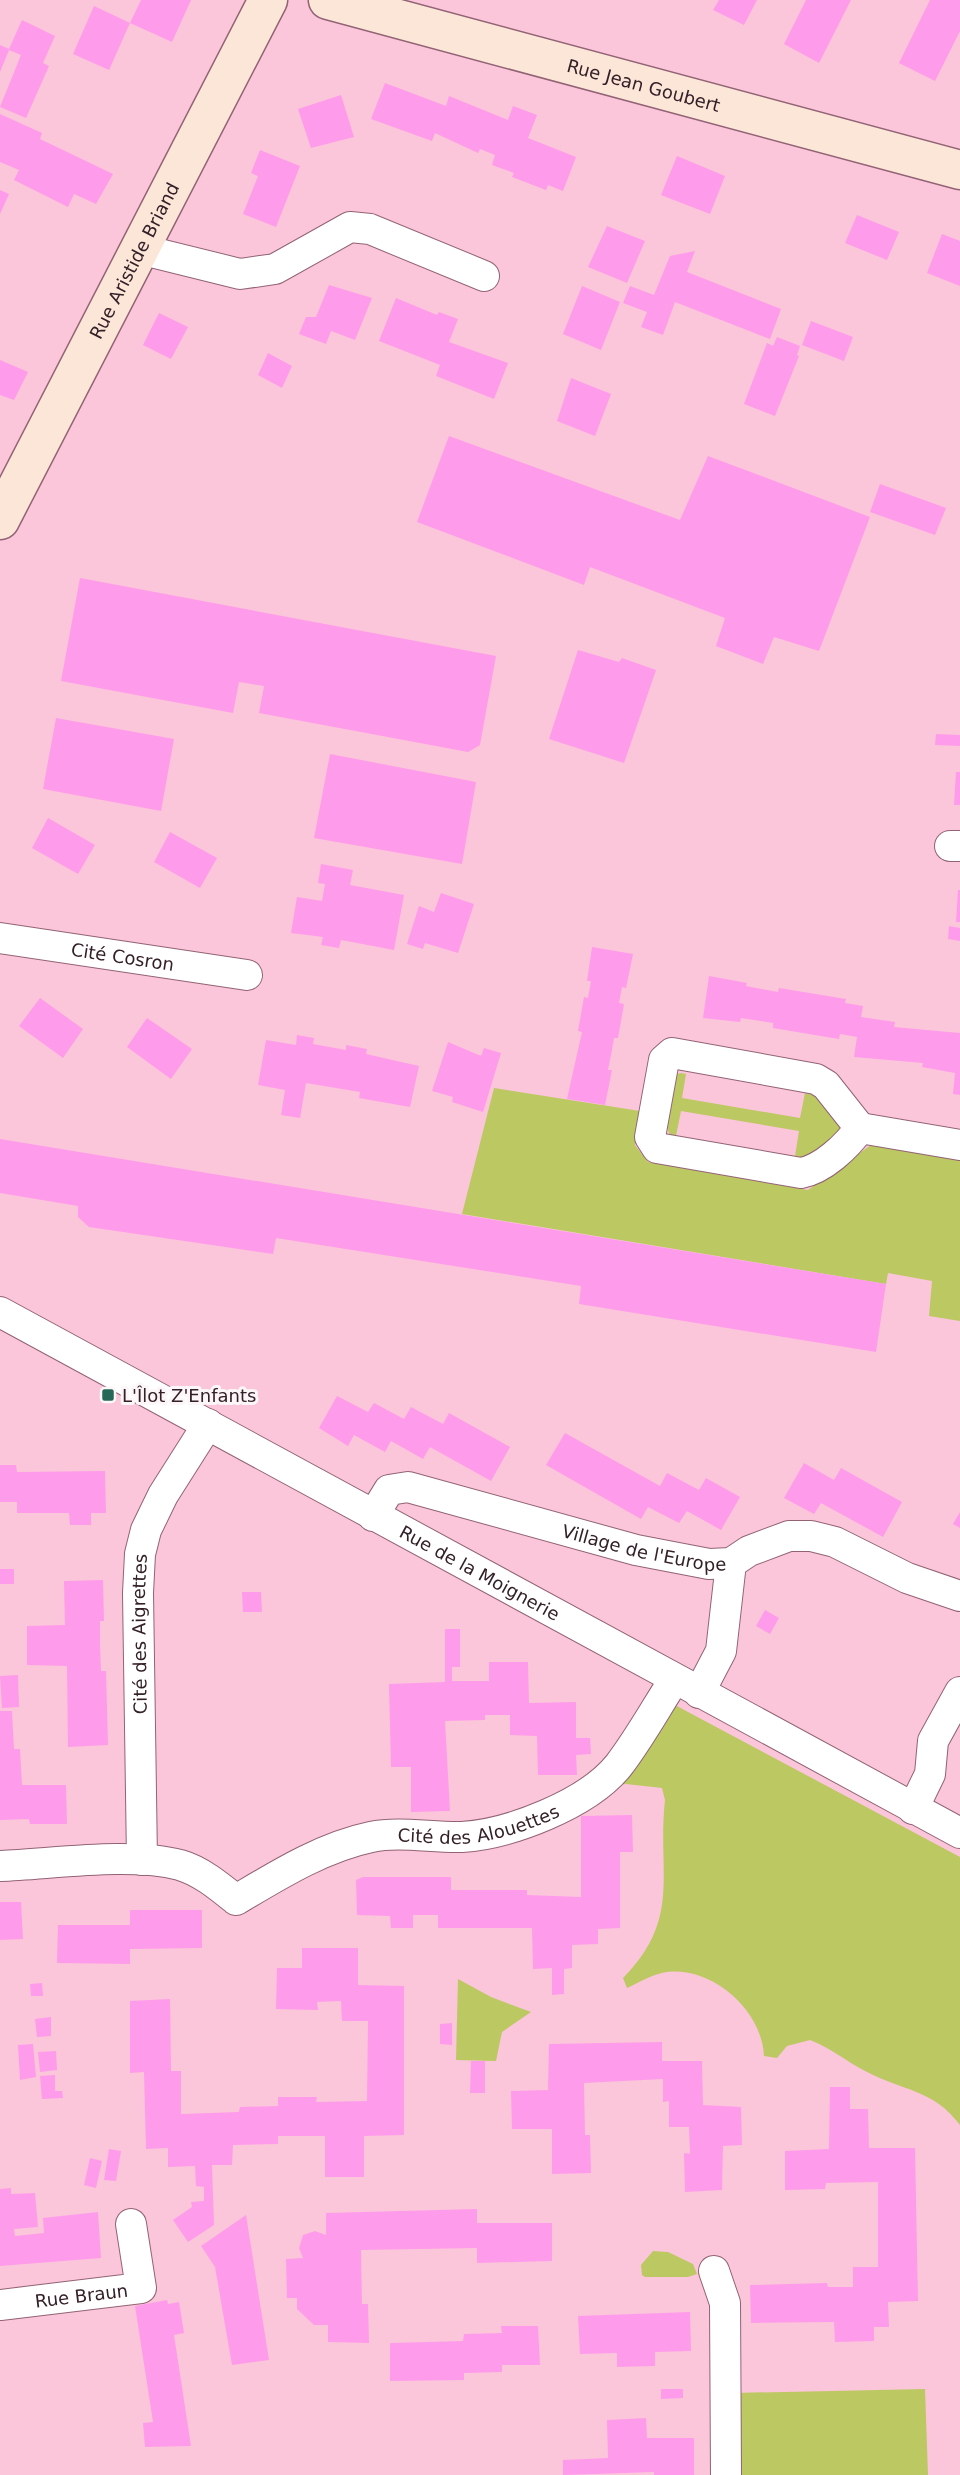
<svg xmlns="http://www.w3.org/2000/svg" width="960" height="2475" font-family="'DejaVu Sans',sans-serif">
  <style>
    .grass { fill: #bcc861 }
    .building { fill: #ff9beb }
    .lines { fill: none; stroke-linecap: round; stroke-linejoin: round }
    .street-casing { stroke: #926375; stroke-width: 32 }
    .secondary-casing { stroke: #926375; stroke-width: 41 }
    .street { stroke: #fff; stroke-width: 30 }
    .secondary { stroke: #fbe6d8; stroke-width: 38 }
    .poi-dot { fill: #266858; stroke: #fcf6f8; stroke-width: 2.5 }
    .labels { text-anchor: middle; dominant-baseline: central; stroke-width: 6; stroke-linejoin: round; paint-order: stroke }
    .street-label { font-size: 18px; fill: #342028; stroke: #fcf6f8 }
    .poi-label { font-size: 18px; fill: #342028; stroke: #fcf6f8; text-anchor: start }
  </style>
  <rect width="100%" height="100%" fill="#fbc6d9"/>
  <g class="grass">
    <path d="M681 1073 686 1074 682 1098 800 1118 805 1093 818 1096 841 1121 839 1136 810 1159 795 1156 799 1131 681 1111 676 1136 670 1135 665 1123 677 1074Z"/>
    <path d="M494 1088 640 1111 635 1145 648 1162 808 1190 875 1142 960 1157V1321L929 1316 932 1281 888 1273 886 1284 462 1214Z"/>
    <path d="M673 1704 960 1857V2125C933 2089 903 2091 867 2072 847 2062 831 2048 810 2040L787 2046 777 2058 764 2056C762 2011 714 1967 667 1972 653 1974 640 1982 627 1988L623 1978C682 1918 657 1874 665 1800L662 1788 626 1784 609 1786Z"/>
    <path d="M458 1979 491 1997 531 2012 502 2032 496 2061 456 2060Z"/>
    <path d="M653 2251 668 2252 693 2264 697 2274 688 2277H645L642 2275 641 2265Z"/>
    <path d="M925 2389 928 2475H733L732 2393Z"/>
  </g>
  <g class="building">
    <path d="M141 0H191L172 42 130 23Z"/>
    <path d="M719 0H757L744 25 713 10Z"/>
    <path d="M806 0H851L819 63 784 44Z"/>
    <path d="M930 0H960V31L935 81 899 63Z"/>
    <path d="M94 6 130 23 109 70 73 54Z"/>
    <path d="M22 20 55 36 43 63 49 66 26 118 0 107 21 55 9 50 0 72V45L9 49Z"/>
    <path d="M385 83 446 106 449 96 508 120 513 106 537 115 528 138 576 157 563 191 548 185 546 190 512 177 514 173 492 165 495 155 480 149 478 153 435 133 432 141 371 119Z"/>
    <path d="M341 95 354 137 311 148 298 109Z"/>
    <path d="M0 114 42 133 40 139 113 174 96 204 74 194 68 207 14 180 19 170 0 162Z"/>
    <path d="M260 150 300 166 276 227 243 214 258 176 251 173Z"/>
    <path d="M677 156 725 176 710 214 661 195Z"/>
    <path d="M0 190 9 194 0 214Z"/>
    <path d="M857 215 899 232 887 260 845 243Z"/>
    <path d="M607 226 645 241 627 283 588 267Z"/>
    <path d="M942 234 960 241V286L927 273Z"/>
    <path d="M695 251 687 272 781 309 770 339 675 302 663 335 641 327 647 312 623 303 630 286 654 295 670 256Z"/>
    <path d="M329 285 372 298 355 340 331 331 326 344 299 334 306 317H316Z"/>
    <path d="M582 286 620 302 601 350 563 334Z"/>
    <path d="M396 298 437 315 439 312 458 319 449 342 508 363 494 399 436 376 440 365 379 341Z"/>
    <path d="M159 313 188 327 171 359 143 345Z"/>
    <path d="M811 321 853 337 844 361 802 345Z"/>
    <path d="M777 337 800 346 797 355 799 356 775 416 744 404 767 343 773 346Z"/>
    <path d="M268 353 292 366 282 388 258 375Z"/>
    <path d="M0 360 28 372 14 400 0 395Z"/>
    <path d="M571 378 611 394 595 436 557 421Z"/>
    <path d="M449 436 680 520 708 456 870 517 819 651 774 637 763 664 716 646 725 618 590 567 584 585 417 522Z"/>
    <path d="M880 484 946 508 935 535 870 512Z"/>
    <path d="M80 578 496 656 480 745 468 752 259 713 264 686 239 682 233 713 61 681Z"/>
    <path d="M578 650 619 662 622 658 656 670 624 763 549 739Z"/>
    <path d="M56 718 174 739 161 811 43 789Z"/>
    <path d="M936 734 960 735V746L935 745Z"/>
    <path d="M330 754 476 782 462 864 314 838Z"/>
    <path d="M956 772H960V805H954Z"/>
    <path d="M48 818 95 845 78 874 32 848Z"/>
    <path d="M170 832 217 858 200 888 154 862Z"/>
    <path d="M321 864 353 870 350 885 404 895 394 950 341 940 339 948 321 945 323 937 291 933 297 897 322 901 325 884 318 883Z"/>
    <path d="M958 890H960V922H956Z"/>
    <path d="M441 893 474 904 458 953 425 943 423 949 407 944 419 906 434 912Z"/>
    <path d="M949 926 960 928V941L948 939Z"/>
    <path d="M592 947 633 954 626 988 622 987 619 1003 624 1004 618 1038H614L611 1055 608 1070H612L605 1105 567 1099 582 1032 578 1031 584 997 588 998 591 981H587Z"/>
    <path d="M709 976 747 983 746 986 778 992 779 988 846 999 845 1003 863 1006 861 1017 895 1022 894 1027 960 1033V1095L953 1094 955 1073 922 1067 923 1063 854 1057 857 1037 840 1034 839 1039 773 1028V1023L741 1018 740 1022 703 1018Z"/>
    <path d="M40 998 83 1029 63 1058 19 1026Z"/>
    <path d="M147 1018 192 1049 171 1079 127 1047Z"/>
    <path d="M297 1035 314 1038 313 1044 346 1050V1045L367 1049 366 1054 419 1066 410 1107 359 1098 360 1092 306 1083 300 1118 281 1115 285 1090 258 1085 266 1040 296 1045Z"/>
    <path d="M448 1042 481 1056 484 1048 501 1053 483 1112 452 1102 453 1097 432 1091Z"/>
    <path d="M0 1139 886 1284 876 1352 579 1304 581 1286 276 1238 273 1254 89 1227 78 1217V1206L0 1193Z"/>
    <path d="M337 1396 368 1412 374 1403 404 1419 411 1407 443 1424 449 1413 510 1447 491 1481 430 1447 423 1459 391 1441 385 1452 354 1435 348 1446 319 1428Z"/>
    <path d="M565 1433 660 1486 667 1473 699 1490 706 1478 740 1497 721 1530 687 1511 679 1523 648 1507 641 1519 546 1465Z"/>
    <path d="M804 1463 834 1480 841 1468 902 1502 883 1537 821 1503 814 1514 784 1498Z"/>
    <path d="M0 1465H16L17 1472 105 1471 106 1513H91V1525H70L69 1513H17V1502H0Z"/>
    <path d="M960 1512V1528L953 1524Z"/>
    <rect x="0" y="1569" width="14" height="15"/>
    <path d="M103 1580 104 1621H100V1644L101 1671H106L108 1745 68 1747 67 1666 27 1665V1626L65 1625 64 1581Z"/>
    <path d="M242 1592H261L262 1612H243Z"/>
    <path d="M765 1610 779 1618 770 1634 756 1626Z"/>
    <path d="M445 1629H460V1667H452V1681H489V1662H528L529 1703 576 1702V1738H590L591 1754 576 1755 577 1775H538L537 1736 510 1735V1715H485V1720L445 1721 450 1811 411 1812V1767H391L389 1684 445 1682Z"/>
    <path d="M18 1675 19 1707 2 1708 0 1676Z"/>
    <path d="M0 1711H12L14 1749H20L22 1785H66L67 1824H30L29 1819 0 1820Z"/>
    <path d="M632 1815 633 1852H620V1928L598 1929V1944L572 1945V1968L564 1969V1994L552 1995V1968L533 1969 532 1928H438V1915H413V1928H391L390 1916 357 1915 356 1880 363 1877H451V1890H527V1895L581 1897V1816Z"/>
    <path d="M0 1902H21L23 1939 0 1940Z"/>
    <path d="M130 1910H202V1948L130 1949V1964L57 1963 58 1925H130Z"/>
    <path d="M302 1948H358V1985L404 1986V2135L364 2136V2177H325V2136H278V2144L233 2145 232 2165H212L214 2225 188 2242 173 2220 192 2207 191 2202 204 2201V2187L196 2186 195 2166 168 2167V2148L146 2149 144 2072 130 2073V2001L170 1999 171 2071H181V2114L239 2112 240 2107 278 2106V2097H317L316 2102 367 2101 368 2021H342L341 2001 317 2002 318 2010 276 2009 277 1968H302Z"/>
    <path d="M42 1983 43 1996H31L30 1984Z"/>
    <path d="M51 2017V2036L37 2037 35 2019Z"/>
    <path d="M452 2023V2045L440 2044V2024Z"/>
    <path d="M662 2042V2061H702L703 2105 741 2107 742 2145 723 2146 722 2190 685 2192 684 2153 690 2154 689 2127H669V2101L663 2102V2079L584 2083 585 2135H590L591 2173 552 2174V2129H512L511 2091 548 2090 549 2044Z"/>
    <path d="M33 2044 36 2077 20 2080 18 2045Z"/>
    <path d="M56 2051 57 2070 40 2072 38 2052Z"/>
    <path d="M471 2061H485V2093H470Z"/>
    <path d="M55 2075V2091H62L63 2098 42 2099 40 2076Z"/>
    <path d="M830 2087H850V2109H868L869 2148H915L918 2301 888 2302 889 2327H874V2341L835 2342 834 2322 751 2323 750 2285 827 2283 828 2287H853V2267H878V2182L826 2183 825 2189 785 2190V2151L829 2149Z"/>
    <path d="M109 2149 121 2151 116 2181 104 2180Z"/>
    <path d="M90 2158 102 2161 96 2188 84 2185Z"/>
    <path d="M11 2188V2194L35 2193 38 2227 14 2229 15 2236 44 2233 43 2218 98 2212 101 2258 0 2266V2189Z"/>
    <path d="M477 2209V2223H552V2261L477 2263V2248L361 2250 362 2304H368L369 2343 328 2342V2325H314L297 2309V2298H287L286 2259 303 2258 299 2248 303 2235 315 2231 326 2235V2213Z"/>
    <path d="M246 2215 269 2360 232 2365 215 2267 201 2246Z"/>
    <path d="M167 2300 168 2304 179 2302 184 2333 174 2335 191 2446 145 2447 143 2423 153 2422 135 2306Z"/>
    <path d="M690 2312 691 2351 655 2352V2366L617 2367V2353L580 2354 578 2316Z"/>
    <path d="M501 2326H538L540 2365H502V2372L464 2373V2380L390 2381V2343L463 2341 464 2334 502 2333Z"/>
    <path d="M661 2389H683V2398L661 2399Z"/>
    <path d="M646 2418 647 2438H694V2475H654V2472L563 2475V2460L608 2458 607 2420Z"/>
  </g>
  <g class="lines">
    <defs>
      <g id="street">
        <path d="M139 249 240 274 275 269 350 227 370 229 484 276"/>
        <path d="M950 846H960"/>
        <path id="s1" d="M0 938 247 975"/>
        <path d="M672 1053 816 1079 826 1085 860 1128C847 1146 823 1169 801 1173L657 1148 650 1137 664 1060Z"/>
        <path d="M860 1128 960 1145"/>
        <path id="s2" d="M0 1312 960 1833"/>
        <path id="s3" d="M373 1516 389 1490 408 1487 636 1550 709 1564 731 1563 749 1551 789 1536H811L835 1542 907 1578 960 1596"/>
        <path d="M699 1693 721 1651 731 1563"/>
        <path d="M913 1809 930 1774 933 1741 960 1692"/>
        <path id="s4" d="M142 1860 138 1593 140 1554 146 1530 163 1495 208 1424"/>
        <path id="s5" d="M0 1866C53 1864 130 1852 180 1865 201 1871 220 1887 236 1900 278 1875 323 1847 371 1837 399 1831 433 1838 462 1837 510 1834 588 1804 619 1765 639 1739 656 1708 674 1680"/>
        <path d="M714 2271 725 2303 726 2475"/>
        <path id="s6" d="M0 2305 141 2288 131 2224"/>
      </g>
      <g id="secondary">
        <path id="s7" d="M328 0 960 170"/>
        <path id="s8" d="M0 520 268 0"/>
      </g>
    </defs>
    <use href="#street" class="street-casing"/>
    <use href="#secondary" class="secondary-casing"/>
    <use href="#street" class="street"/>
    <use href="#secondary" class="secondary"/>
  </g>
  <rect class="poi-dot" x="101" y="1388" width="14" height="14" rx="3.5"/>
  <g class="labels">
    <g class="street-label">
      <text stroke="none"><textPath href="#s7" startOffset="327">Rue Jean Goubert</textPath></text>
      <text stroke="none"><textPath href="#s8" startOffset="292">Rue Aristide Briand</textPath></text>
      <text stroke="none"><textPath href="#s1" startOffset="124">Cité Cosron</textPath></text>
      <text stroke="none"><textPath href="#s3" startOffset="294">Village de l'Europe</textPath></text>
      <text stroke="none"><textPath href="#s2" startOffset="546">Rue de la Moignerie</textPath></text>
      <text stroke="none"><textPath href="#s4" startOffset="226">Cité des Aigrettes</textPath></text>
      <text stroke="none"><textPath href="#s5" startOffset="506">Cité des Alouettes</textPath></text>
      <text stroke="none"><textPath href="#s6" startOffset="82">Rue Braun</textPath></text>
    </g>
    <g class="poi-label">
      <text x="122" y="1395">L'Îlot Z'Enfants</text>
    </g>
  </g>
</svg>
